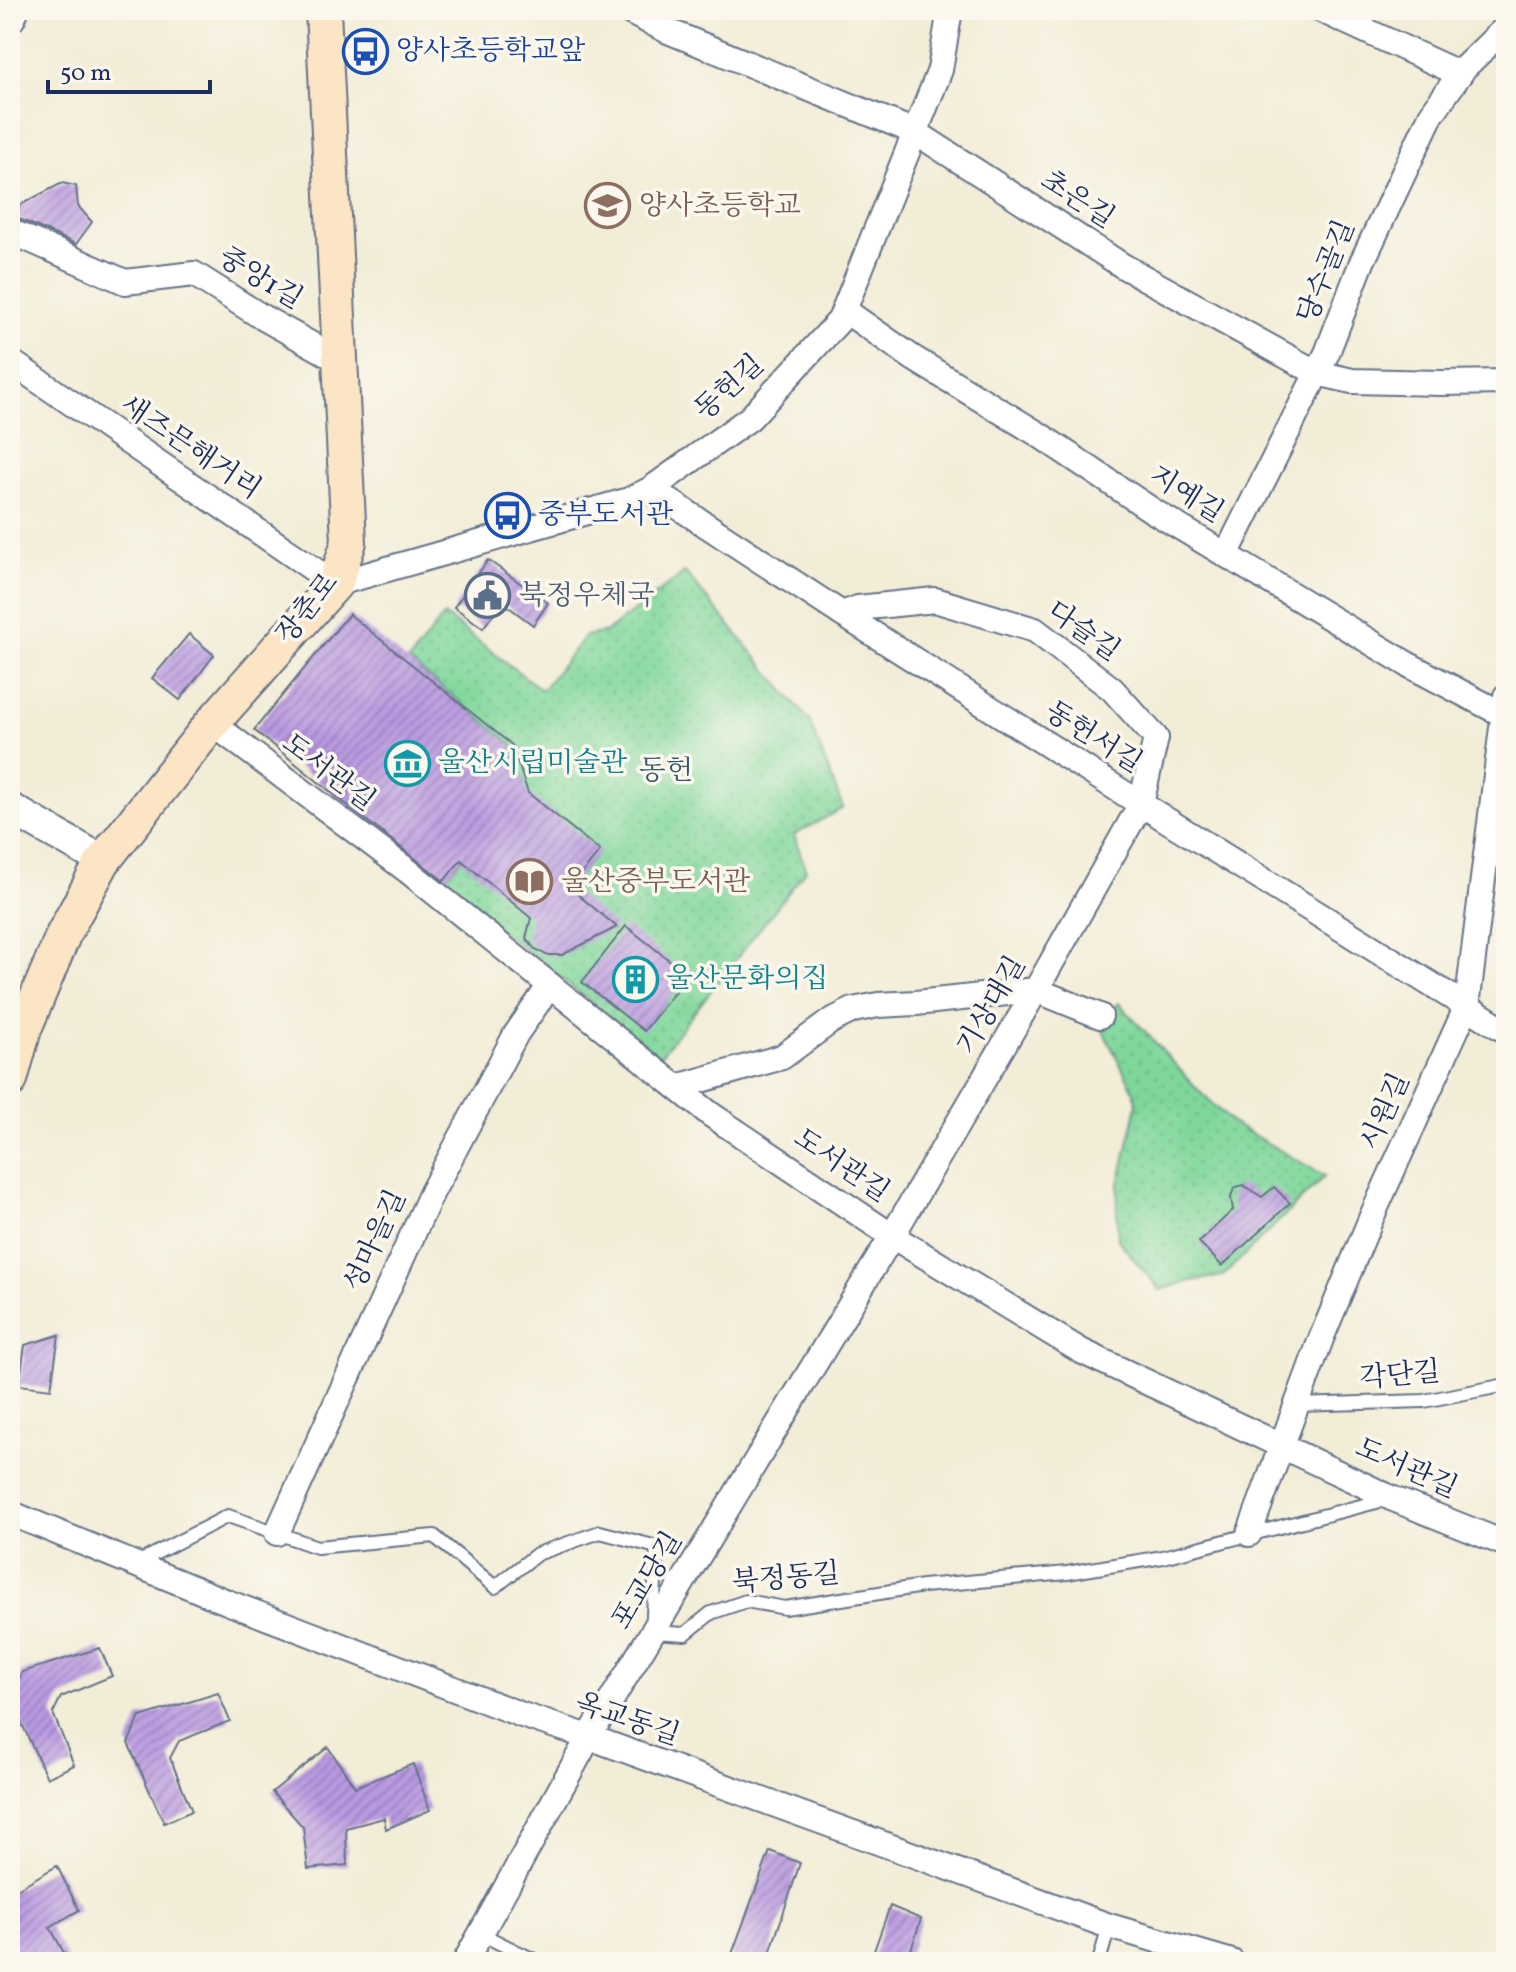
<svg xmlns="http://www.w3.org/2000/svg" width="1516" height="1972" font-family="Vollkorn,'Noto Serif KR',serif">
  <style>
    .grass { fill: url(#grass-dots); stroke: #4d837c; stroke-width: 2 }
    .building { fill: url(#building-hatch) }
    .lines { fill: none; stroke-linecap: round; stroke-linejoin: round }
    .service-casing { stroke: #667288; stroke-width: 16 }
    .minor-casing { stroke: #667288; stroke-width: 28 }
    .tertiary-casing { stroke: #667288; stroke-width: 34 }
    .secondary-casing { stroke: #667288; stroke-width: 38 }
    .service { stroke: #fff; stroke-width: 12 }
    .minor { stroke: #fff; stroke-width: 24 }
    .tertiary { stroke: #fff; stroke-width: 30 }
    .secondary { stroke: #fce5c4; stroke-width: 34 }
    .labels { text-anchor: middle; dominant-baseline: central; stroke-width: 7; stroke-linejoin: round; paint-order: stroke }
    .transit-label { font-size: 28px; fill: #164399; stroke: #fbf7ec; text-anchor: start }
    .street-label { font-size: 28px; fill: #1b2f5e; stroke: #fbf7ec }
    .education-label { font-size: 28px; fill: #785e54; stroke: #fbf7ec; text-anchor: start }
    .service-label { font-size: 28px; fill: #4e5e75; stroke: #fbf7ec; text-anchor: start }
    .culture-label { font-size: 28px; fill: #0d838f; stroke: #fbf7ec; text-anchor: start }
    .park-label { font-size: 28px; fill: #34596d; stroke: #fbf7ec }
  </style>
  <defs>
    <pattern id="grass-dots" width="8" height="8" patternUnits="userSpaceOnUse" patternTransform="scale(2)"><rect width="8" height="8" fill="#7fd79b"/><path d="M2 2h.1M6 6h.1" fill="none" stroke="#6db988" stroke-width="1.8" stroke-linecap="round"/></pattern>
    <pattern id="building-hatch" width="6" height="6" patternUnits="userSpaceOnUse" patternTransform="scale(2)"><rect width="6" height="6" fill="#b99ae1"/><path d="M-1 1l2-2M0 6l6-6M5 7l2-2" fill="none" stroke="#967eba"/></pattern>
  </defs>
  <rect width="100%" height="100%" fill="#fbf7ec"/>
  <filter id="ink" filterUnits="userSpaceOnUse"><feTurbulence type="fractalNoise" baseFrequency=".0125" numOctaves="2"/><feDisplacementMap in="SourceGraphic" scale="16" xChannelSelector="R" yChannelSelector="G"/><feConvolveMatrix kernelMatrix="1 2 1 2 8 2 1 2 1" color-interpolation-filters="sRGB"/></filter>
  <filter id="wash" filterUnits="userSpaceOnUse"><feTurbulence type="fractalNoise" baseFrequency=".006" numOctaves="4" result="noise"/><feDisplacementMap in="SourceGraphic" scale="32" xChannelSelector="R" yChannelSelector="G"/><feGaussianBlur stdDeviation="1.8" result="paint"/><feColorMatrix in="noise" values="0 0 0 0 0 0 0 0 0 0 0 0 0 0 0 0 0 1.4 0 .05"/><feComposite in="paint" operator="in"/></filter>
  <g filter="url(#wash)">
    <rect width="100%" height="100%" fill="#f2edd7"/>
    <g class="grass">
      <path d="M685 572 809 720 843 808 794 835 806 870 659 1057 442 883 524 782 512 744 409 661 444 615 542 690 585 636 606 632Z"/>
      <path d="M1119 1003 1202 1094 1232 1123 1325 1176 1223 1276 1191 1281 1160 1290 1118 1240 1117 1208 1119 1184 1137 1105 1134 1091 1099 1023Z"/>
    </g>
    <g id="blocks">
      <g class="building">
        <path d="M62 183 76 186 78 206 92 222 76 244 15 217 20 205Z"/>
        <path d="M488 560 548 603 533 625 502 602 483 628 454 607Z"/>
        <path d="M349 614 512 745 528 793 600 851 570 888 617 927 562 955H546L534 948 526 938 531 918 461 860 444 881 357 813 254 730Z"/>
        <path d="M189 634 214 655 180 700 152 678Z"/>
        <path d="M626 926 688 975 644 1031 582 982Z"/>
        <path d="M1243 1185 1262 1197 1274 1187 1290 1203 1222 1266 1199 1242 1233 1210 1231 1197 1233 1191 1236 1187Z"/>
        <path d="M59 1335 51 1389 19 1385 25 1345Z"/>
        <path d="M100 1648 112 1676 61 1697 53 1713 74 1765 47 1778 10 1698 22 1672Z"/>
        <path d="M218 1693 230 1721 179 1741 170 1758 192 1811 164 1823 128 1743 140 1717Z"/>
        <path d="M328 1747 355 1787 413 1764 430 1810 386 1829 384 1818 346 1828 347 1865 308 1869 303 1827 272 1792Z"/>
        <path d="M770 1851 800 1863 767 1962H729Z"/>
        <path d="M57 1866 79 1910 50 1927 69 1962H10V1893Z"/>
        <path d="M890 1906 921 1919 907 1962H870Z"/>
      </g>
    </g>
  </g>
  <g filter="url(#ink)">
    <use href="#blocks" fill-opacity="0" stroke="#667288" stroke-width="2"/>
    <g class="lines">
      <defs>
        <g id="service">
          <path d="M1297 1405 1424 1401 1506 1385"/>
          <path d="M135 1564 228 1516 317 1547 434 1536 495 1587 537 1554 600 1532 657 1547 652 1632 685 1634 711 1613 746 1601 785 1608 923 1586 1067 1573 1163 1557 1388 1499"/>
          <path d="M481 1934 538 1962"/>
          <path d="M1099 1962 1109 1926"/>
        </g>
        <g id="minor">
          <path d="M626 10 668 31 915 132 1123 266 1317 373 1352 381 1441 383 1506 382"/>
          <path d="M1321 10 1460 74"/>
          <path d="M10 231 125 282 194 274 262 317 339 360"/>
          <path d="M844 310 913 358 1038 434 1153 511 1407 664 1506 716"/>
          <path d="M10 361 335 584 629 500 651 489 750 418 840 320 940 70 950 10"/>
          <path d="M651 489 842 614 1141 804 1506 1031"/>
          <path d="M1226 555 1327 353 1362 262 1431 115 1464 68 1506 27"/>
          <path d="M212 723 408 871 710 1114 892 1236 1081 1351 1391 1498 1506 1544"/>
          <path d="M677 1087 782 1057 831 1021 853 1010 878 1005 916 1003 1036 990 1100 1016"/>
          <path d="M10 1513 227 1602 522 1715 589 1737 1109 1926 1232 1962"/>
          <path d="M277 1533 432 1192 516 1034 550 985"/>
          <path d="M1249 1534 1321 1339 1372 1216 1467 1006 1506 696"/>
          <path d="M465 1962 589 1737 892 1236 1036 990 1141 804 1156 738 1112 689 1035 630 935 600 858 608 842 614"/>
        </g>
        <g id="tertiary">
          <path d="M10 17 13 10"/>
          <path d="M10 808 103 861"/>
        </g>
        <path id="secondary" d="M10 1080 24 1029 64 933 103 861 212 723 335 584 349 542 323 10"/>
      </defs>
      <use href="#service" class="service-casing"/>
      <use href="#minor" class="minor-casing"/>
      <use href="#tertiary" class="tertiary-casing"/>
      <use href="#secondary" class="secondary-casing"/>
      <use href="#service" class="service"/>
      <use href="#minor" class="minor"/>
      <use href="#tertiary" class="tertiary"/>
      <use href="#secondary" class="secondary"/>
    </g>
  </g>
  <defs>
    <symbol id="bus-ring" viewBox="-11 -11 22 22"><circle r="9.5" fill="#fbf7ec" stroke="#1a4fb4" stroke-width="1.5"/><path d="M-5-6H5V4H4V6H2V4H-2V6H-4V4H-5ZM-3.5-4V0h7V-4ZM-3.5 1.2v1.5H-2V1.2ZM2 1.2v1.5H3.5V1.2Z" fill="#1a4fb4"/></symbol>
    <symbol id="school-ring" viewBox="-11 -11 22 22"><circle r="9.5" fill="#fbf7ec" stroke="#8d6e63" stroke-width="1.5"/><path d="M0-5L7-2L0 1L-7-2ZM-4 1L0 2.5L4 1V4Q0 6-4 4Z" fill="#8d6e63"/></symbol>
    <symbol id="civic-ring" viewBox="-11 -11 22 22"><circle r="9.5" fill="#fbf7ec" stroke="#5c6f8a" stroke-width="1.5"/><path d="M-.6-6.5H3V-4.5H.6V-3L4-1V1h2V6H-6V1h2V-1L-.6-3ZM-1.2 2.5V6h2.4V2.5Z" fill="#5c6f8a"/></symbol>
    <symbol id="museum-ring" viewBox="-11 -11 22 22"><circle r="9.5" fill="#fbf7ec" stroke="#0f9aa8" stroke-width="1.5"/><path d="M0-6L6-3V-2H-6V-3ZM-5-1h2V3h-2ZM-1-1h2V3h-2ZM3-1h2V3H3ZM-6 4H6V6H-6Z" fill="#0f9aa8"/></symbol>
    <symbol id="library-ring" viewBox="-11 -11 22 22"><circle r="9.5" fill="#fbf7ec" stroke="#8d6e63" stroke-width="1.5"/><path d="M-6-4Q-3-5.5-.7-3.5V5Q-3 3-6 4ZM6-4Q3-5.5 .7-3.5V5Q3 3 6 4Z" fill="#8d6e63"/></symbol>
    <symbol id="building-ring" viewBox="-11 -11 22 22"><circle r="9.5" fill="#fbf7ec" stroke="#0f9aa8" stroke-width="1.5"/><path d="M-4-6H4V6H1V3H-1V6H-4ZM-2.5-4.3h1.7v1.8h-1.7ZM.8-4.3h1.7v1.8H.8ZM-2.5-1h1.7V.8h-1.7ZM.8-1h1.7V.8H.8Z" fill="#0f9aa8"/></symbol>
  </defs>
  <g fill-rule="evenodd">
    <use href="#bus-ring" x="340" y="26" width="51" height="51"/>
    <use href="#school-ring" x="582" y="180" width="51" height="51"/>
    <use href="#bus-ring" x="482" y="490" width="51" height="51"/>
    <use href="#civic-ring" x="462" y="570" width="51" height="51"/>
    <use href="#museum-ring" x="382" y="738" width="51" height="51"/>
    <use href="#library-ring" x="504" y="856" width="51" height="51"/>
    <use href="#building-ring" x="610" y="954" width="51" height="51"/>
  </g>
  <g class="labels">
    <g class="transit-label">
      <text x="396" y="51">양사초등학교앞</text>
      <text x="538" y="515">중부도서관</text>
    </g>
    <g class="street-label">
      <text transform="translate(1077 200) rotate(33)">초은길</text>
      <text transform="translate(1327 272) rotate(-68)">당수골길</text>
      <text transform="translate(260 279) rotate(31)">중앙1길</text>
      <text transform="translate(730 388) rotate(-42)">동헌길</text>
      <text transform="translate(190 448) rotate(34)">새즈믄해거리</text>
      <text transform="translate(1186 495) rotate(32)">지예길</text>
      <text transform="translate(308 609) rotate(-52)">장춘로</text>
      <text transform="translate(1083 632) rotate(35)">다슬길</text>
      <text transform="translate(1093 738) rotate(32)">동헌서길</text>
      <text transform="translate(328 773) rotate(37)">도서관길</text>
      <text transform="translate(992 1006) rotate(-60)">기상대길</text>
      <text transform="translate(1386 1112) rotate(-66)">시원길</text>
      <text transform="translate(841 1166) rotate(34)">도서관길</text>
      <text transform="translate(376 1241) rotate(-65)">성마을길</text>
      <text transform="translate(1400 1376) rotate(-5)">각단길</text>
      <text transform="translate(1406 1469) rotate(24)">도서관길</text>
      <text transform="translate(786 1579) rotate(-5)">북정동길</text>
      <text transform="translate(648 1581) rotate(-59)">포교당길</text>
      <text transform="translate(627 1720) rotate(19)">옥교동길</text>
    </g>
    <g class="education-label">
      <text x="639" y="206">양사초등학교</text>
      <text x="561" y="882">울산중부도서관</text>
    </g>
    <g class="service-label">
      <text x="519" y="596">북정우체국</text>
    </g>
    <g class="culture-label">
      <text x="438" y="763">울산시립미술관</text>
      <text x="666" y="979">울산문화의집</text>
    </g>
    <g class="park-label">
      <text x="666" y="771">동헌</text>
    </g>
  </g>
  <rect width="1516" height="1972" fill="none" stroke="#fbf7ec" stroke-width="40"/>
  <path d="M48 80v12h162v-12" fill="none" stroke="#1b2f5e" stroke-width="4"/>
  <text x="60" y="80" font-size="24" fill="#1b2f5e" stroke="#fbf7ec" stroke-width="6" paint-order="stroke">50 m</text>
</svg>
